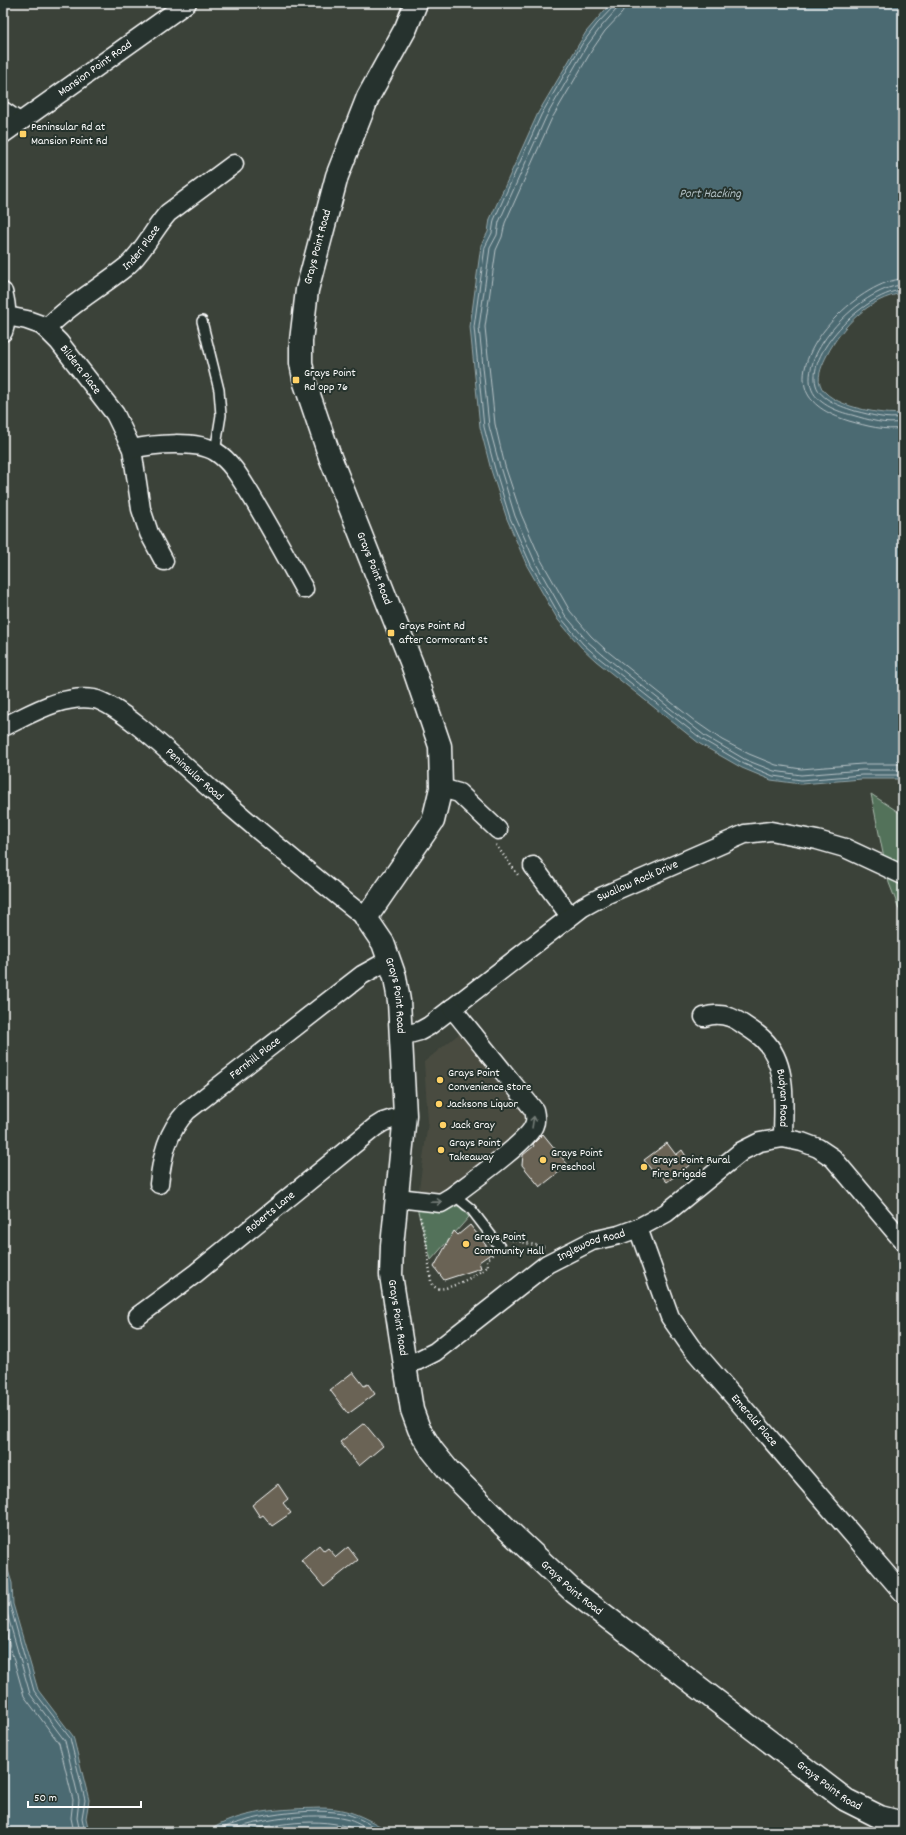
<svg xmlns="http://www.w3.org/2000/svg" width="906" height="1835" font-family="Dekko,sans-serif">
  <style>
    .built { fill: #494c41 }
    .green { fill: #53725a; stroke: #a9b8ac }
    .water { fill: #4c6a72; stroke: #94a6aa }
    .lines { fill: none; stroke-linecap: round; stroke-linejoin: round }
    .shore { stroke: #b7c3c7; stroke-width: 1 }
    .building { fill: #6b6454; stroke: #fff }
    .lane-casing { stroke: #fff; stroke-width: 12 }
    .street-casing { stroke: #fff; stroke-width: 21 }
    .secondary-casing { stroke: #fff; stroke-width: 25 }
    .path { stroke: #fff; stroke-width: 2.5; stroke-dasharray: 1 3; stroke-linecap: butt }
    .lane { stroke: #26332d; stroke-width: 9 }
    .street { stroke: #26332d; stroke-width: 18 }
    .secondary { stroke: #26332d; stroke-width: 22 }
    .oneway { stroke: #727a76 }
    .poi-dot { fill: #ffd166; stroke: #26332d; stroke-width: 1.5 }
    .labels { text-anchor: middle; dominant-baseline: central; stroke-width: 4; stroke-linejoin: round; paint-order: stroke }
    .street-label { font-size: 12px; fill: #fff; stroke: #26332d }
    .poi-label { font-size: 12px; fill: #fff; stroke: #26332d; text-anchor: start }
    .water-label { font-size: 13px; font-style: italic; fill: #aebcc0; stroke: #26332d }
  </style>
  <rect width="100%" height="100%" fill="#3b4239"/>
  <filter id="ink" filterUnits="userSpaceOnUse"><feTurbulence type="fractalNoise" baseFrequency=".025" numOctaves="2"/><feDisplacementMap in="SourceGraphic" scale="8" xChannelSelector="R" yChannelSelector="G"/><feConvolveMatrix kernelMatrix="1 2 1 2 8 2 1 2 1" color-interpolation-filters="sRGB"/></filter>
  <g filter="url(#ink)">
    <path class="built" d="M460 1033 498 1079 532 1113 529 1131 441 1199 418 1197 428 1122 424 1062Z"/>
    <g class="green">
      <path d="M871 794 903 815V919L889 883Z"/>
      <path d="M459 1206 469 1217 431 1260 417 1208Z"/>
    </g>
    <g class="water">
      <path d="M611 3H903V293C869 298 842 326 827 355 823 363 817 375 820 384 826 406 884 416 903 413V779H862L801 784 771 780 742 768 700 744 596 661 581 647 558 620 527 566 507 519 491 470 480 427 470 327 481 245 488 232 490 219 538 113 586 32Z"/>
      <path d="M3 1555 12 1583 13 1604 38 1690 73 1736 89 1800 86 1818 89 1832H3Z"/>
      <path d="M321 1808C350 1808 365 1818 391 1832H207C239 1810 283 1809 321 1808Z"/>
    </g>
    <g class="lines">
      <g class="shore">
        <path d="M614 3 613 7 597 24 582 44 541 115 494 220 492 233 485 247 474 327 484 427 495 469 510 518 531 565 561 618 583 644 599 658 703 740 744 764 773 776 801 780 862 775H903"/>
        <path d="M619 3 616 10 601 27 586 47 546 117 499 222 497 235 490 248 479 327 489 426 500 467 515 516 535 562 565 615 587 641 602 654 705 736 746 760 774 771 801 775 862 770H903"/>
        <path d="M625 3 622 13 605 31 592 50 551 120 505 223 502 237 496 250 485 327 495 424 505 466 521 514 541 560 570 611 591 636 606 650 696 722 722 740 749 754 776 765 801 769 862 764H903"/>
        <path d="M903 279C863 280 791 348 806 390 812 407 833 416 849 421 867 426 884 431 903 428"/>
        <path d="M903 285C866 286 801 348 811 387 815 403 838 412 852 415 869 420 885 425 903 422"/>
        <path d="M903 290C869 291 806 350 816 385 820 400 843 407 855 411 872 415 886 420 903 417"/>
        <path d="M3 1567 8 1584 10 1605 34 1691 70 1738 85 1800 82 1818 85 1832"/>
        <path d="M3 1588 5 1606 30 1694 65 1741 79 1800 77 1818 80 1832"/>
        <path d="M3 1622 24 1696 59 1743 73 1800 71 1818 74 1832"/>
        <path d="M214 1832C244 1816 314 1806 347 1814 360 1818 371 1825 382 1832"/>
        <path d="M226 1832C255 1820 314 1811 345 1819 355 1821 364 1827 372 1832"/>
        <path d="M244 1832C277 1823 330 1815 360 1832"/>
      </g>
    </g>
    <g class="building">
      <path d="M543 1134 568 1165 540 1187 522 1165 523 1155 534 1146 533 1144Z"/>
      <path d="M667 1143 676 1155 682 1150 691 1164 667 1182 660 1174 656 1176 644 1160Z"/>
      <path d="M470 1225 492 1253 479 1262 481 1268 444 1280 434 1267 454 1231 458 1235Z"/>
      <path d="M353 1372 364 1386 368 1384 375 1394 348 1414 330 1390Z"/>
      <path d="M364 1423 383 1446 359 1466 340 1442Z"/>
      <path d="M278 1484 288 1499 283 1503 291 1513 272 1526 263 1515 260 1517 252 1505Z"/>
      <path d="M319 1545 324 1551 328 1548 336 1557 348 1547 358 1560 324 1587 301 1560Z"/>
    </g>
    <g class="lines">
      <defs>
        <g id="lane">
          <path d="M202 321 219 390 221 415 215 452"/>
          <path d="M454 1195 471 1209 500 1247"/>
        </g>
        <g id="street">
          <path d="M3 111 19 122"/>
          <path id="s1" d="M3 134 187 3"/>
          <path d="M3 292C7 306 8 318 3 332"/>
          <path id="s2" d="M7 316 27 320 41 325 46 329 59 342 115 414 132 449 141 509 149 533 164 561"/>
          <path id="s3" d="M46 329C70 304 100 288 127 266 144 251 153 230 168 213L234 164"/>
          <path d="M132 449C153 444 197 440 216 452 232 462 242 481 252 497 270 527 287 558 304 589"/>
          <path id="s4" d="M3 727C31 714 62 694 94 699 121 704 190 772 214 792 263 835 314 877 366 918"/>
          <path d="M441 788 459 793 498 830"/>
          <path d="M533 866 570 916"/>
          <path id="s5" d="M704 1017C718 1012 732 1016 744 1025 750 1029 758 1034 763 1039 789 1064 783 1106 783 1138"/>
          <path id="s6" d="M402 1036 420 1031 429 1026 583 907 603 896 745 834 771 831 817 840 845 848 903 875"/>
          <path id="s7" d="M159 1184C162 1156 167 1132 187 1111L362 975 389 960"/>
          <path d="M398 1198 441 1203 451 1197C468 1184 529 1141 534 1125 536 1121 535 1114 534 1110L452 1008"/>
          <path id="s8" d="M638 1228 670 1317 691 1347 903 1593"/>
          <path id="s9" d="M138 1316 196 1273 375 1127 383 1122 405 1115"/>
          <path id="s10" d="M405 1362 417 1361 435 1352 547 1264 592 1241 619 1235 638 1228 666 1213 742 1151 760 1142 783 1138 802 1142 818 1148 833 1158 903 1241"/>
        </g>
        <g id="secondary">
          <path id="s11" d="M416 3 406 28 368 97 337 176 307 290 301 341V363L305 383 330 457 412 664 440 746 441 788 433 821 366 918 383 943 395 977 399 1001 405 1115 392 1246 391 1275 412 1410 419 1429 432 1450 449 1471 510 1532 574 1592 846 1800 880 1817 903 1823"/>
        </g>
      </defs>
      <use href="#lane" class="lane-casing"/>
      <use href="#street" class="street-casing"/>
      <use href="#secondary" class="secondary-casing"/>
      <g class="path">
        <path d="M496 845 518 875"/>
        <path d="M420 1217 426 1239 431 1281C433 1285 434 1287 437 1288 447 1292 481 1273 488 1266L487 1260 493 1254"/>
        <path d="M508 1239 544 1247"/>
      </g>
      <use href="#lane" class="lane"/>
      <use href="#street" class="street"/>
      <use href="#secondary" class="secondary"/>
    </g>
    <defs><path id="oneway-shaft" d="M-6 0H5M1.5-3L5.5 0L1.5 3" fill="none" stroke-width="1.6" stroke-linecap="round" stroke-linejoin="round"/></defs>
    <g class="oneway">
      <use href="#oneway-shaft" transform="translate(533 1122) rotate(-81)"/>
      <use href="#oneway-shaft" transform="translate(436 1202) rotate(-2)"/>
    </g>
  </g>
  <g class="poi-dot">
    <rect x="19" y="130" width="8" height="8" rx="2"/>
    <rect x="292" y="376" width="8" height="8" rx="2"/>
    <rect x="387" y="629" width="8" height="8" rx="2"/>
    <circle cx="440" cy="1080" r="4"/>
    <circle cx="439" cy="1104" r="4"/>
    <circle cx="443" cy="1125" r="4"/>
    <circle cx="441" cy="1150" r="4"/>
    <circle cx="543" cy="1160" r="4"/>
    <circle cx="644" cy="1167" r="4"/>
    <circle cx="466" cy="1244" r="4"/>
  </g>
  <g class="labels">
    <g class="street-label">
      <text stroke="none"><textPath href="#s1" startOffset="113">Mansion Point Road</textPath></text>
      <text stroke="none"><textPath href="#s3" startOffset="126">Inderi Place</textPath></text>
      <text transform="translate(318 247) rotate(-75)">Grays Point Road</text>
      <text stroke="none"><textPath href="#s2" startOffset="95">Bildera Place</textPath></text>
      <text stroke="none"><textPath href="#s11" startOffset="600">Grays Point Road</textPath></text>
      <text stroke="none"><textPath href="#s4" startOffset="223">Peninsular Road</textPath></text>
      <text stroke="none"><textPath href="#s6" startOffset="284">Swallow Rock Drive</textPath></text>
      <text stroke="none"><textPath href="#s11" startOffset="1068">Grays Point Road</textPath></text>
      <text stroke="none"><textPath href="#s7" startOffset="166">Fernhill Place</textPath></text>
      <text stroke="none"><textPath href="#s5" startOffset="130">Budyan Road</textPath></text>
      <text stroke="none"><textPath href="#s9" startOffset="168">Roberts Lane</textPath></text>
      <text stroke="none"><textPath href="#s10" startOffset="223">Inglewood Road</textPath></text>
      <text stroke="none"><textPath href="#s11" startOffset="1392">Grays Point Road</textPath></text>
      <text stroke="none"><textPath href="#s8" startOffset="228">Emerald Place</textPath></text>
      <text stroke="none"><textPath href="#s11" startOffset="1727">Grays Point Road</textPath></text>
      <text stroke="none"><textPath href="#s11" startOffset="2052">Grays Point Road</textPath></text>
    </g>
    <g class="poi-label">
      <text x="31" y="127">Peninsular Rd at<tspan x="31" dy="14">Mansion Point Rd</tspan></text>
      <text x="304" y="373">Grays Point<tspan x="304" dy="14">Rd opp 76</tspan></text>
      <text x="399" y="626">Grays Point Rd<tspan x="399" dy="14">after Cormorant St</tspan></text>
      <text x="448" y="1073">Grays Point<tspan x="448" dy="14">Convenience Store</tspan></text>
      <text x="447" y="1104">Jacksons Liquor</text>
      <text x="451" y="1125">Jack Gray</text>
      <text x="449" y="1143">Grays Point<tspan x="449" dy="14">Takeaway</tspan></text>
      <text x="551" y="1153">Grays Point<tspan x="551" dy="14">Preschool</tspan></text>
      <text x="652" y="1160">Grays Point Rural<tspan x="652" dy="14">Fire Brigade</tspan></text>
      <text x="474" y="1237">Grays Point<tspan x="474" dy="14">Community Hall</tspan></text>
    </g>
    <g class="water-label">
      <text x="710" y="194">Port Hacking</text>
    </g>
  </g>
  <rect width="906" height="1835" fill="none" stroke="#26332d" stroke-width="16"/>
  <rect x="8" y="8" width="890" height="1819" fill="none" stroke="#fff" stroke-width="1.5" filter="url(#ink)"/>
  <path d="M28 1801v6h113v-6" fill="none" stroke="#ffffff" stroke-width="2"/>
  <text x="34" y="1801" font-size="12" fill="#ffffff" stroke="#26332d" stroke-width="3" paint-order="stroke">50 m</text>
</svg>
